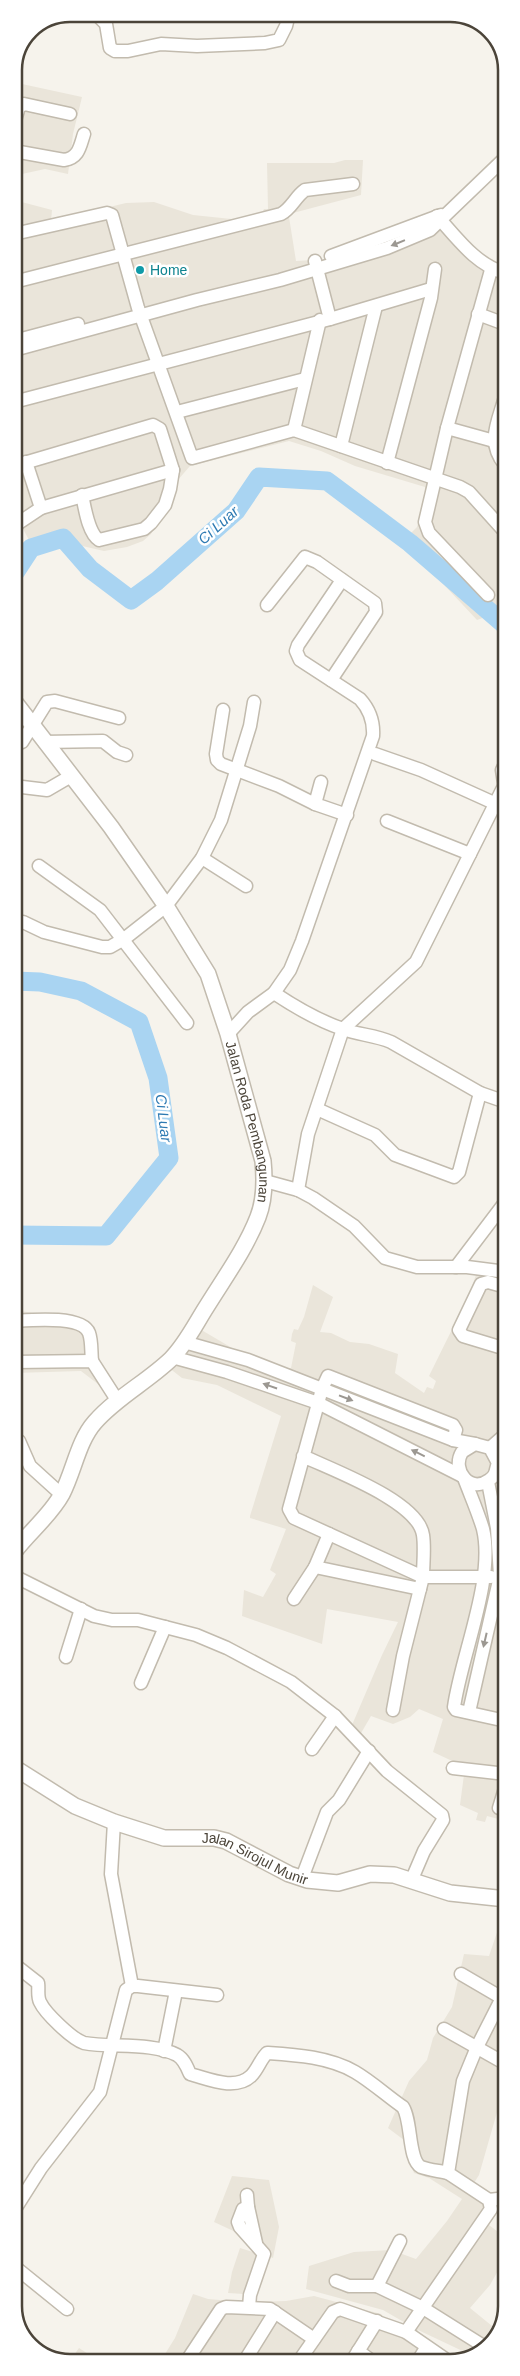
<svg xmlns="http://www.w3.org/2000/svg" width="520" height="2376" font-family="Helvetica,sans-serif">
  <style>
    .residential { fill: #eae5da }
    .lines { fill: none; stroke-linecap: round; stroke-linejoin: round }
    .river { stroke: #a9d4f2; stroke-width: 19 }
    .minor-casing { stroke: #c2bbae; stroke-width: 15 }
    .tertiary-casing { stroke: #c2bbae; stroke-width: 18 }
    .minor { stroke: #fff; stroke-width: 12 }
    .tertiary { stroke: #fff; stroke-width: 15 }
    .oneway { fill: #9c9892 }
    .culture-dot { fill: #0f9aa8; stroke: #fff; stroke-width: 2 }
    .labels { text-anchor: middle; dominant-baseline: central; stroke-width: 5; stroke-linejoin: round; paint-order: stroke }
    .culture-label { font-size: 14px; fill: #0d838f; stroke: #fff; text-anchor: start }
    .street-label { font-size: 14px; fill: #4b4439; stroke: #fff }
    .water-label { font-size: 15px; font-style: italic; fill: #2e7ab2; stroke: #fff }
    .rim { fill: none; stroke: #4b4439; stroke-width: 2.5 }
  </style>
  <rect width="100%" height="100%" fill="#f6f3ec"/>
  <g class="residential">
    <path d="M22 84 82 97 73 134 68 174 45 169 22 174 14 172V119Z"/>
    <path d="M345 160H363L361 195 293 213 289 217 296 261 313 260 314 265 443 214 479 255 505 270V620L501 626 488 616 477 620 403 541 417 527 426 492 425 487 355 466 321 451 289 441 190 466 177 481 151 534 143 541 127 547 104 551 52 539 29 540 22 527 14 532V200L52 210 51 221 126 203 154 202 193 215 241 220 261 215 264 209H268L267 163H334Z"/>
    <path d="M506 1264V1489L501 1515 504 1548 506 1547V1821L487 1816 485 1822 476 1820 478 1813 460 1805 465 1767 433 1752 443 1719 419 1709 410 1717 393 1724 371 1716 357 1740 349 1732 382 1655 398 1622 327 1609 322 1644 242 1616 244 1590 263 1597 276 1574 270 1570 286 1529 250 1518V1516L281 1416 217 1385 182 1378 164 1364 193 1325 232 1348 263 1363 277 1368H291L296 1343 291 1341 292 1334 294 1329 298 1330 304 1317 313 1285 333 1297 320 1332 331 1333 350 1342 369 1344 398 1354 395 1373 424 1393 427 1387 433 1389 436 1381 429 1376 468 1297 476 1275 499 1280Z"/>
    <path d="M14 1310 65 1318 79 1324 93 1352 114 1386 118 1388 111 1394 81 1371 14 1373Z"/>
    <path d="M506 1906V2081L479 2175 474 2183 504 2201 489 2225 506 2238 499 2261 502 2262 499 2269 490 2285 470 2308 497 2330 492 2343 471 2355 418 2330 415 2336 443 2361 160 2362 175 2338 193 2294 208 2299 243 2302 244 2294 228 2293 232 2272 240 2248 259 2254 242 2235 214 2222 232 2176 269 2180 279 2227 273 2258 268 2256 254 2302 286 2301 314 2296 381 2314 398 2331 409 2325 383 2310 306 2289 309 2266 354 2252 391 2250 416 2259 447 2221 462 2199 429 2178 414 2173 409 2161 412 2146 388 2128 409 2081 427 2060 433 2038 452 2007 464 1954 489 1956Z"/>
    <path d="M79 2348 101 2362H69Z"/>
  </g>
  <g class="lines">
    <g class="river">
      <path d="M14 574 31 548 63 538 90 569 131 600 157 581 236 511 259 477 327 481 410 543 505 625"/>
      <path d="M14 981 40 982 81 991 139 1022 158 1078 169 1158 106 1236 14 1235"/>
    </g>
    <defs>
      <g id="minor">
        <path d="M96 14 106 24 110 48 115 51H128L161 44 197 46 265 43 279 40 286 26 289 14"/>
        <path d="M14 124 19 107 24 104 70 114"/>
        <path d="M14 151 64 160C79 158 80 146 84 134"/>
        <path d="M437 216C457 238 476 265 505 273"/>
        <path d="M14 234 107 213 112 215 138 308 192 458 294 430 460 487 469 492 505 532"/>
        <path d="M331 256 441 215"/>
        <path d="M315 261 330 319"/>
        <path d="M14 282 281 214C292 208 295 197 305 190L353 184"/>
        <path d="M478 314 505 324"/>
        <path d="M14 341 78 324"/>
        <path d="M14 350 197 300 280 280 387 248 430 230 505 158"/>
        <path d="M505 397C498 422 486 442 505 465"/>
        <path d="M14 402 330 319 431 289"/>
        <path d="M177 412 305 379"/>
        <path d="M447 428 505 444"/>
        <path d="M294 430 320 320"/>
        <path d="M341 446 376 306"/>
        <path d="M26 462 41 508"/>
        <path d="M387 463 431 298 435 269"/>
        <path d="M14 466 153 425 160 429 173 470 170 489 165 505 151 523 144 529 99 540C88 533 85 508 82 495"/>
        <path d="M14 526 41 508 173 470"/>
        <path d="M488 595 429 533 425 522 447 428 491 270"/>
        <path d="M267 605 305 557 317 562 375 603 376 612 331 680"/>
        <path d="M223 710 216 754 217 760 221 764 279 786 315 804"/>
        <path d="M44 742 103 741 117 752 126 755"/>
        <path d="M14 745 22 742 47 702 55 701 119 718"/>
        <path d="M375 754 421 770 494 803"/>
        <path d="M321 782 315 804 347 815"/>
        <path d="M504 783 502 770 506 762"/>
        <path d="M14 786 47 790 71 776"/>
        <path d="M387 821 470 854"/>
        <path d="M202 858 246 886"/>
        <path d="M39 866 100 910 187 1023"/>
        <path d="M23 922 44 932 102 947H110L124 939 166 906 202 858 221 820 250 726 254 702"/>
        <path d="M274 993 290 970 302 941 373 736C374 721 370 710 360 699L300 660 296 651 298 645 342 580"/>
        <path d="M228 1034 248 1012 274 993C295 1007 319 1021 343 1029 359 1035 375 1035 391 1042L480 1093 506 1102"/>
        <path d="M317 1109 375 1135 395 1155 454 1177 459 1172 480 1093"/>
        <path d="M265 1181 298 1190 313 1198 354 1226 385 1258 417 1267H467L506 1272"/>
        <path d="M298 1190 308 1134 343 1029 416 962 506 782"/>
        <path d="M456 1267 506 1201"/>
        <path d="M506 1287 488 1282 481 1284 459 1330 463 1336 506 1349"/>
        <path d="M14 1321C30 1320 82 1315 89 1333 92 1341 91 1352 92 1361"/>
        <path d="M184 1342 248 1360 453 1440 475 1444"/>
        <path d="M172 1357 227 1372 318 1403 462 1476"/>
        <path d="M14 1362 92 1361 117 1400"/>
        <path d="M14 1437 19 1441 30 1466 62 1495"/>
        <path d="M490 1448 506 1434"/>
        <path d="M303 1456C332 1470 418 1501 423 1535 425 1548 423 1564 423 1577L294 1518 289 1509 322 1389 328 1376 453 1425 456 1430 453 1440"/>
        <path d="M498 1463 490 1448 475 1444 462 1452C451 1470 470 1494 489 1480 497 1475 495 1470 498 1463 499 1460 504 1456 506 1454"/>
        <path d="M464 1478C470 1494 478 1512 483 1529 495 1579 461 1656 454 1707L456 1710 506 1721"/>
        <path d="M315 1567 329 1534"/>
        <path d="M14 1576 94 1616 112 1620H138L196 1635 227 1648 291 1682 335 1716 387 1771 442 1815 443 1820 424 1851 412 1879"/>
        <path d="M294 1599 315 1567 420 1589"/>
        <path d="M66 1657 81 1609"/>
        <path d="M141 1683 165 1627"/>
        <path d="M393 1710 403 1656 423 1577H491"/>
        <path d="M469 1712 500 1576 497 1528 488 1482"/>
        <path d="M312 1749 335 1716"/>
        <path d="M453 1768 506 1774"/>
        <path d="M499 1808 506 1785"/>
        <path d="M114 1822 111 1874 132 1986"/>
        <path d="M302 1878 327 1812 339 1800 369 1751"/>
        <path d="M15 1965 38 1983C39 1989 37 1996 40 2002 45 2013 72 2039 84 2043 111 2048 152 2042 177 2055 184 2059 187 2067 190 2074 209 2079 235 2091 251 2076 258 2069 260 2060 267 2053 297 2055 329 2057 355 2072 372 2082 387 2096 403 2107 412 2121 408 2160 421 2167 429 2170 440 2171 448 2173"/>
        <path d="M461 1974 502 1998"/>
        <path d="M444 2029 506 2064"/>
        <path d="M164 2051 176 1991"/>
        <path d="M247 2195 248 2207 256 2243"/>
        <path d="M489 2200 506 2198"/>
        <path d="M248 2207 243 2209 238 2222 240 2227 264 2254 250 2295 249 2307"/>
        <path d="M15 2209 41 2168 100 2092 126 1990 132 1986H138L217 1995"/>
        <path d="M15 2267 67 2309"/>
        <path d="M336 2281 349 2286H377L423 2308 485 2347"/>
        <path d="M377 2286 400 2241"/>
        <path d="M406 2332 491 2209 489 2200 448 2173 463 2081 477 2047 506 1990"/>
        <path d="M358 2351 372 2361"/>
        <path d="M299 2361 333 2312 340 2309 406 2332 448 2361"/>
        <path d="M352 2361 377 2321"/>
        <path d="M418 2361 426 2348"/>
        <path d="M186 2362 221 2309 226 2307 270 2309 314 2339"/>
        <path d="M244 2362 275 2312"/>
      </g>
      <g id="tertiary">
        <path id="s1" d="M14 701 111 827 166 906 208 974 228 1034 263 1161C265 1181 265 1199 258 1217 246 1248 225 1277 207 1306 196 1323 186 1344 171 1359 147 1382 117 1397 95 1422 78 1441 74 1471 62 1494 50 1516 29 1532 14 1552"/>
        <path id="s2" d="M15 1768 75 1806 114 1822 164 1838H214L226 1841 289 1874 307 1880 338 1883 370 1874 394 1875 450 1893 506 1899"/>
      </g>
    </defs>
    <use href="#minor" class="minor-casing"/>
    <use href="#tertiary" class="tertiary-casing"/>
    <use href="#minor" class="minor"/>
    <use href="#tertiary" class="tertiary"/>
  </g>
  <defs><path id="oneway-solid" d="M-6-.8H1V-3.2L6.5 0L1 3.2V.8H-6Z" transform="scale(1.25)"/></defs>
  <g class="oneway">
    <use href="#oneway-solid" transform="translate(398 243) rotate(158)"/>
    <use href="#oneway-solid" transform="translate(270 1386) rotate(-161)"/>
    <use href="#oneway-solid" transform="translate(346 1398) rotate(21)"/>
    <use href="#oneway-solid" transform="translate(418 1453) rotate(-154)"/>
    <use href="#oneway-solid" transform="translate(485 1640) rotate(103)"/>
  </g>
  <circle class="culture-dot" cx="140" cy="270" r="5"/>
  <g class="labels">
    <g class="culture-label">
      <text x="150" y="270">Home</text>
    </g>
    <g class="street-label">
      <text stroke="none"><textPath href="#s1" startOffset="489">Jalan Roda Pembangunan</textPath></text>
      <text stroke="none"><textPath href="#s2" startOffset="261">Jalan Sirojul Munir</textPath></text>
    </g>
    <g class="water-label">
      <text transform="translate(218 525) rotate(-42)">Ci Luar</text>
      <text transform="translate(164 1118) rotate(83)">Ci Luar</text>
    </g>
  </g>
  <path d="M0 0H520V2376H0ZM70 22H450A48 48 0 0 1 498 70V2306A48 48 0 0 1 450 2354H70A48 48 0 0 1 22 2306V70A48 48 0 0 1 70 22Z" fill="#fff" fill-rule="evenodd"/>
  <path class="rim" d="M70 22H450A48 48 0 0 1 498 70V2306A48 48 0 0 1 450 2354H70A48 48 0 0 1 22 2306V70A48 48 0 0 1 70 22Z"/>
</svg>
